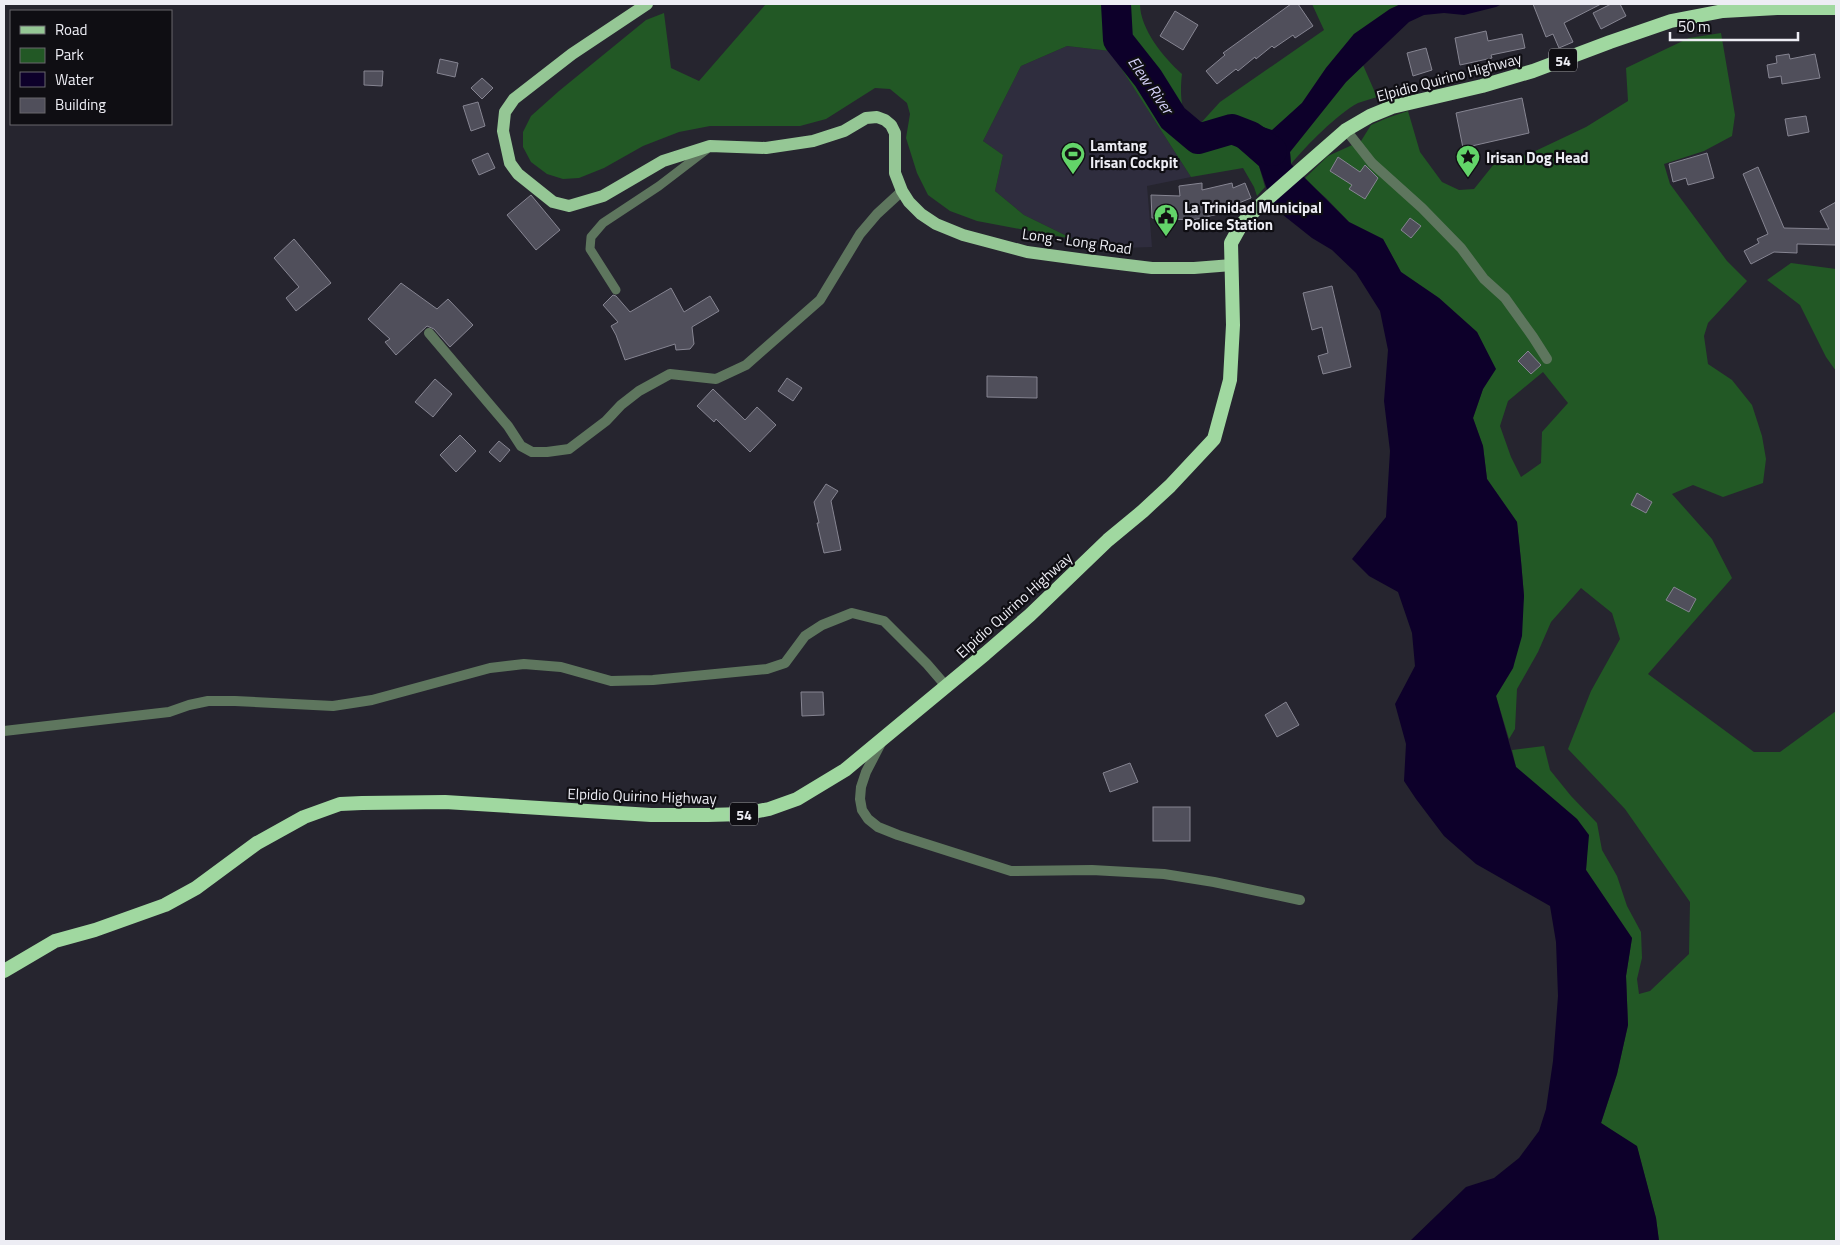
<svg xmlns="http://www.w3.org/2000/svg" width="1840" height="1245" font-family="'Titillium Web',sans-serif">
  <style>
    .built { fill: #2f2d3e }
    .green { fill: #225825; fill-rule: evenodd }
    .water { fill: #0d002a }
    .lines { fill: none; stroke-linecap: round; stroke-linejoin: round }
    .river { stroke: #0d002a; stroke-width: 30 }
    .building { fill: #504f5b; stroke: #868592 }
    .service { stroke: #5e765e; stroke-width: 9 }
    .minor { stroke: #5e765e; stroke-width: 10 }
    .primary { stroke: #95c795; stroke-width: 12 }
    .trunk { stroke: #a0d8a0; stroke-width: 14 }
    .labels { text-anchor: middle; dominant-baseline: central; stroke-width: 4.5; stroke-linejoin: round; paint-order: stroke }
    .shield { fill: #0f0e13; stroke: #aaaab0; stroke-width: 1 }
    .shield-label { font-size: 14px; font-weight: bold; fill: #ededf4 }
    .street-label { font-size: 15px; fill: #ededf4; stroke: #0f0e13 }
    .poi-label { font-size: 15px; font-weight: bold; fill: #ededf4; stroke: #0f0e13; text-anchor: start }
    .water-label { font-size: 16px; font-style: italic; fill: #d4d0f7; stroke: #0f0e13 }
  </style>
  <rect width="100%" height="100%" fill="#26252f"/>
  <path class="built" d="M1067 46 1110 51 1191 177 1147 186 1152 247 1122 248 1073 239 1024 215 995 191 1003 155 983 141 1021 66Z"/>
  <g class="green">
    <path d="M766 4H1140C1140 29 1164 58 1182 74 1180 90 1179 123 1199 125L1220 102 1324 30 1312 4H1401L1390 9 1354 34 1326 68 1302 103 1272 131 1249 122V157L1259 166 1265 187 1257 196 1254 187 1243 168 1191 177 1110 51 1067 46 1021 66 983 141 1003 155 995 191 1024 215 1073 239 977 221 950 211 928 195 917 173 906 138 910 114 907 103 890 89 875 88 826 119 800 126H710L679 132 643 146 604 168 579 178 563 179 547 174 531 162 523 147V132L531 116 559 91 646 20 664 13 671 68 699 81Z"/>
    <path d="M1721 33 1735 115 1732 136 1704 151 1664 164 1670 184 1727 261 1747 281 1708 323 1704 336 1708 364 1732 380 1752 405 1762 436 1766 459 1763 483 1723 497 1693 485 1672 494 1712 539 1732 578 1648 674 1754 752H1780L1836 711V1241H1659L1656 1218 1637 1147 1601 1123 1617 1074 1628 1025 1626 976 1632 938 1586 870 1588 835 1577 819 1516 767 1512 750 1544 746 1550 770 1571 796 1597 823 1602 850 1617 876 1627 906 1641 932 1642 958 1637 979 1639 994 1650 991 1689 954 1690 902 1625 809 1568 749 1591 691 1620 639 1612 613 1581 588 1551 622 1538 652 1517 689 1515 729 1509 739 1496 696 1513 668 1524 596 1521 561 1517 522 1487 479 1483 446 1473 418 1483 389 1495 369 1477 332 1439 298 1401 272 1383 239 1349 222 1326 198 1304 179 1328 156 1361 141 1371 125 1387 118 1408 111 1420 152 1442 182 1459 190 1474 189 1494 164 1529 154 1586 127 1628 101 1626 68 1689 38ZM1543 372 1568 403 1542 432 1541 463 1521 477 1511 457 1500 426 1508 401Z"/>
    <path d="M1363 65 1377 97C1371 99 1364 101 1358 103 1337 114 1306 146 1291 164L1290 152 1346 82Z"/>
    <path d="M1791 263 1836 269V371L1826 357 1800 305 1767 280Z"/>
  </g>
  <path class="water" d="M1401 4H1502L1496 7 1464 15 1444 13 1424 15 1409 22 1346 82 1290 152 1291 164 1349 222 1383 239 1401 272 1439 298 1477 332 1496 369 1483 389 1473 418 1483 446 1487 479 1517 522 1521 561 1524 596 1522 636 1513 668 1496 696 1516 767 1577 819 1589 835 1586 870 1632 938 1626 976 1628 1025 1617 1074 1601 1123 1637 1146 1656 1218 1659 1241H1410L1466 1187 1494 1178 1519 1158 1539 1131 1546 1109 1553 1061 1558 996 1556 942 1550 906 1476 864 1444 836 1416 799 1404 781 1406 744 1395 704 1415 666 1412 633 1398 592 1369 576 1352 559 1386 517 1390 451 1384 401 1388 350 1380 311 1356 273 1332 250 1312 238 1273 207 1259 166 1236 146 1248 122 1272 130 1302 103 1326 68 1354 34 1390 9Z"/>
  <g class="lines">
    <path class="river" d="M1116 4 1118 40 1148 78 1173 118 1198 139 1232 129 1250 136 1272 151"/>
  </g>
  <g class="building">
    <path d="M1291 4H1298L1313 26 1295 38 1293 35 1274 48 1272 46 1256 59 1255 57 1238 71 1236 69 1217 84 1206 71 1225 55 1223 53Z"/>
    <path d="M1533 4H1601L1564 23 1573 42 1559 48 1553 34 1546 37Z"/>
    <path d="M1611 4H1620L1626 16 1601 29 1593 13Z"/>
    <path d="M1175 11 1198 25 1183 50 1160 36Z"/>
    <path d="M1486 31 1488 41 1522 34 1525 48 1491 55 1492 58 1460 65 1455 38Z"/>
    <path d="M1426 48 1432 70 1413 76 1407 53Z"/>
    <path d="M1789 54 1790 59 1815 54 1820 78 1782 84 1781 76 1769 78 1767 65 1777 63 1776 56Z"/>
    <path d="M440 59 458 63 455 77 437 73Z"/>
    <path d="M364 71H383L382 86 364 85Z"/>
    <path d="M482 78 493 88 482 99 471 88Z"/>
    <path d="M1522 98 1529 133 1463 148 1456 113Z"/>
    <path d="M478 102 485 126 471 131 463 106Z"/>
    <path d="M1806 116 1809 132 1788 136 1785 119Z"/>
    <path d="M488 153 495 168 479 175 472 160Z"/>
    <path d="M1707 153 1714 178 1688 185 1686 178 1673 182 1669 164Z"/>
    <path d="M1338 157 1360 172 1365 165 1378 178 1365 199 1349 189 1352 185 1330 171Z"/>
    <path d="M1758 167 1784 228 1829 229 1820 211 1836 202V245L1797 244V253L1774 252 1751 264 1744 251 1759 243 1757 239 1768 234 1743 174Z"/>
    <path d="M1202 183V190L1232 183 1233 188 1245 183 1251 198 1234 205 1235 210 1193 220 1152 218 1151 195 1180 196 1179 186Z"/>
    <path d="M531 195 560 230 536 250 507 215Z"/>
    <path d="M1410 218 1421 226 1411 238 1401 230Z"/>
    <path d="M294 239 331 283 296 311 286 298 299 287 274 258Z"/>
    <path d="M401 283 437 309 448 299 473 325 450 347 434 329 427 326 396 355 385 342 390 339 368 319Z"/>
    <path d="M1332 286 1351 367 1323 374 1318 356 1328 353 1322 327 1312 330 1303 293Z"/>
    <path d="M671 288 684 312 710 296 719 311 692 327 694 344 690 349 676 350 675 344 625 360 616 335 611 326 618 322 603 305 613 295 616 296 630 312Z"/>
    <path d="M1528 351 1541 365 1531 374 1518 361Z"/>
    <path d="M987 376 1037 377V398L987 397Z"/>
    <path d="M787 378 802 388 793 401 778 391Z"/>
    <path d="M435 379 452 394 433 417 415 402Z"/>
    <path d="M713 389 745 420 757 407 776 425 750 452 716 419 714 422 697 406Z"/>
    <path d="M460 435 476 451 456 472 440 455Z"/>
    <path d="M499 441 510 450 500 462 489 452Z"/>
    <path d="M826 484 838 491 831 501 841 550 824 553 817 523H819L814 502Z"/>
    <path d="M1637 493 1652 502 1646 513 1631 505Z"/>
    <path d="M1674 587 1696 599 1689 612 1666 600Z"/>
    <path d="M801 692H823L824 715 802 716Z"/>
    <path d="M1286 702 1299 725 1277 737 1265 715Z"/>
    <path d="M1130 763 1138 782 1110 792 1103 773Z"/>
    <rect x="1153" y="807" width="37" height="34"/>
  </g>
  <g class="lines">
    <path class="service" d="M616 290 590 249 591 237 603 223 659 186 706 150"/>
    <g class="minor">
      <path d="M1346 130 1372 163 1422 208 1461 248 1484 279 1505 298 1533 337 1547 359"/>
      <path d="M429 333 508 426 521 446 532 452H547L569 449 606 421 621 405 639 391 670 374 716 379 746 365 820 300 860 234 877 214 902 191"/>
      <path d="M4 731 169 712 189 705 208 701H235L333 706 372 700 490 668 524 664 561 667 611 681 653 680 767 669 785 663 805 636 822 625 852 613 884 621 927 664 946 686"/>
      <path d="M881 743 866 772 861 787 860 799 862 810 868 819 878 827 898 835 1011 871 1092 870 1164 874 1214 882 1300 900"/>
    </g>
    <path class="primary" d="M647 4 572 54 514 99 505 112 503 131 510 163 518 174 553 202 569 206 603 196 663 161 710 146 766 148 813 141 844 131 866 118 877 117 885 120 891 125 895 133V173L902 191 909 202 921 214 936 224 963 235 1027 252 1086 260 1152 268H1194L1232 265"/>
    <path class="trunk" d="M4 971 55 941 95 930 165 905 196 888 257 843 304 817 340 804 362 803 445 802 651 815H708L743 814 769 809 797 799 845 770 985 654 1030 615 1108 540 1143 511 1170 486 1214 439 1230 380 1233 325 1231 243 1241 225 1257 208 1346 130 1370 116 1392 107 1482 86 1533 71 1610 42 1671 21 1723 11 1777 8H1836"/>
  </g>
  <defs>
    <symbol id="stadium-pin" viewBox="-11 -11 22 30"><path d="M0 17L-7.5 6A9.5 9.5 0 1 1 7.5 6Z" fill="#63d469" stroke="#0f0e13"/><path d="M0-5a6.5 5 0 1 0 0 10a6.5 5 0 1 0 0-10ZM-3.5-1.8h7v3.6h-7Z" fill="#111"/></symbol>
    <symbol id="sight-pin" viewBox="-11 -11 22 30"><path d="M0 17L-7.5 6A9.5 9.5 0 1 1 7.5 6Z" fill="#63d469" stroke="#0f0e13"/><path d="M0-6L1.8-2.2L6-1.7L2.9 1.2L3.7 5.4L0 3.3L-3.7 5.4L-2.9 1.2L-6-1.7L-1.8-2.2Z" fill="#111"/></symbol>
    <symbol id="civic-pin" viewBox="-11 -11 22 30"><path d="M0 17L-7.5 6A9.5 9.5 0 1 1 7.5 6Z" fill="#63d469" stroke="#0f0e13"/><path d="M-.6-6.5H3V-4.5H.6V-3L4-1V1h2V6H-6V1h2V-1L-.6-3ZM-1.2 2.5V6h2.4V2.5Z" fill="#111"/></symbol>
  </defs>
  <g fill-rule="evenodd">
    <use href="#stadium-pin" x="1059" y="140" width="28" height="38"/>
    <use href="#sight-pin" x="1454" y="143" width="28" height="38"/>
    <use href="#civic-pin" x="1152" y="202" width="28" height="38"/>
  </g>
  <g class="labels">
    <g class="shield">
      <rect x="1549" y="48.5" width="28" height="23" rx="4"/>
      <rect x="730" y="802.5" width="28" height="23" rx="4"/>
    </g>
    <g class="shield-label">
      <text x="1563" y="60">54</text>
      <text x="744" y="814">54</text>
    </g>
    <g class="street-label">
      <text transform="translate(1449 77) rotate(-15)">Elpidio Quirino Highway</text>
      <text transform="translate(1077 241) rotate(8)">Long - Long Road</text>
      <text transform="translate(1014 605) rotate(-42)">Elpidio Quirino Highway</text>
      <text transform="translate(642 796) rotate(2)">Elpidio Quirino Highway</text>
    </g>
    <g class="poi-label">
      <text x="1090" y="145">Lamtang<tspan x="1090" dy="17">Irisan Cockpit</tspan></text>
      <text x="1486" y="157">Irisan Dog Head</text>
      <text x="1184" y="207">La Trinidad Municipal<tspan x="1184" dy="17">Police Station</tspan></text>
    </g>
    <g class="water-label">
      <text transform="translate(1151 85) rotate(55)">Elew River</text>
    </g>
  </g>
  <rect width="1840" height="1245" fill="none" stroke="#ededf4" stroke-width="10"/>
  <rect x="10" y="10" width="162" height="115" fill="#0f0e13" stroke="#68676d"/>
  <rect x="20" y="26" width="25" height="8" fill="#95c795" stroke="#68676d"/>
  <text x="55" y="35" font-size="15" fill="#ededf4">Road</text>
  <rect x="20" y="48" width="25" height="15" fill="#225825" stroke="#68676d"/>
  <text x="55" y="60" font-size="15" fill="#ededf4">Park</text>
  <rect x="20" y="72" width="25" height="15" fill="#0d002a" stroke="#68676d"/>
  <text x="55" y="85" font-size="15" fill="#ededf4">Water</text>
  <rect x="20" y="98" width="25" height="15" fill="#504f5b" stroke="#68676d"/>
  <text x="55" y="110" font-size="15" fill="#ededf4">Building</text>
  <path d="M1670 32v8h128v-8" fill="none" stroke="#ededf4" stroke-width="2.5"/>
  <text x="1678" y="32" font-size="15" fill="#ededf4" stroke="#0f0e13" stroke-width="4" paint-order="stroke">50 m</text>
</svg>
